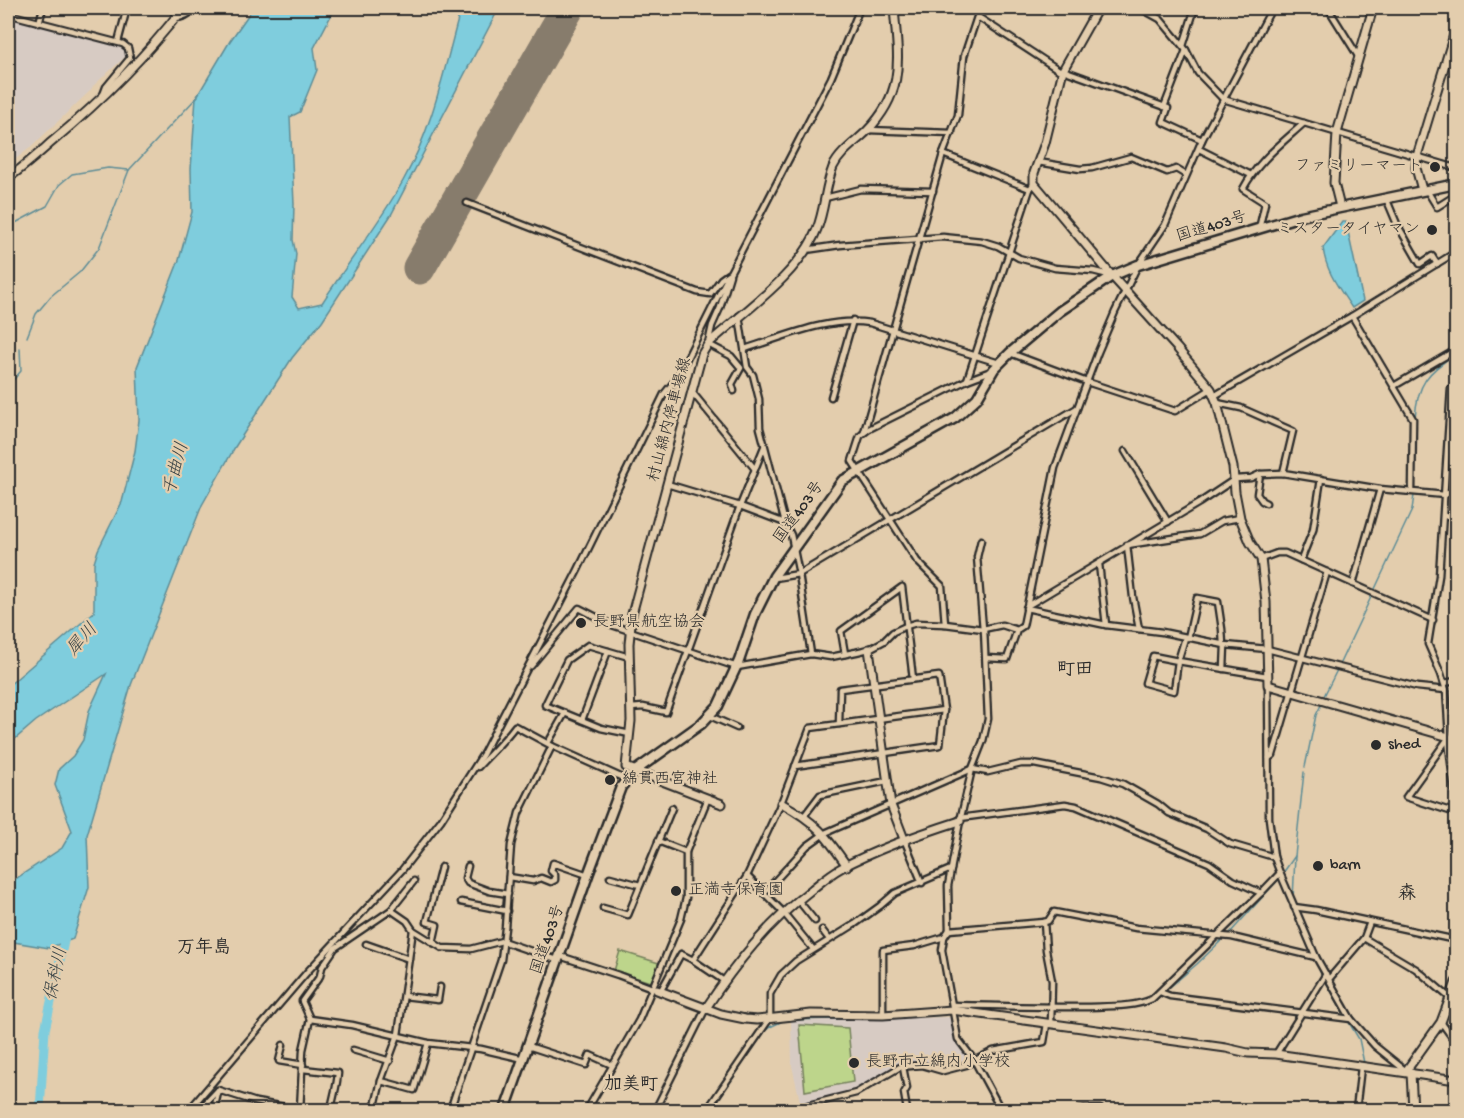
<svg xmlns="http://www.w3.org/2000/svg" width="1464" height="1118" font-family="'Gochi Hand','Klee One',sans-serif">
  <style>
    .built { fill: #d7cbc3 }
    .green { fill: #bdd58b; stroke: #74805b; stroke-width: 1.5 }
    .water { fill: #7fcddd; stroke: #5d8c96; stroke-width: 1.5 }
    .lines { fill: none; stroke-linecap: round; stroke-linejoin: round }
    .stream { stroke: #5d8c96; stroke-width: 1.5 }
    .river { stroke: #7fcddd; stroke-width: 9 }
    .runway { stroke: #877c6c; stroke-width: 33 }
    .street-casing { stroke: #2b2b2b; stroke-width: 9 }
    .secondary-casing { stroke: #2b2b2b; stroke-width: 11 }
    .highway-casing { stroke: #2b2b2b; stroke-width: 13 }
    .street { stroke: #e3cdad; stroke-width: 4.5 }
    .secondary { stroke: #e3cdad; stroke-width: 7 }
    .highway { stroke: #e3cdad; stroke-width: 8 }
    .poi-dot { fill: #2b2b2b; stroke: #e3cdad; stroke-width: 2 }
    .labels { text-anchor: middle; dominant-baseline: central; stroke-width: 4.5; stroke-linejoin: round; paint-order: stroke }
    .poi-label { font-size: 16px; fill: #2b2b2b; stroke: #e3cdad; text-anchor: start }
    .street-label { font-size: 16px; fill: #2b2b2b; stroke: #e3cdad }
    .water-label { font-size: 18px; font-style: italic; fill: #384346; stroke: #e3cdad }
    .neighbourhood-label { font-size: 18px; font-weight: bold; fill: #2b2b2b; stroke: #e3cdad }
  </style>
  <rect width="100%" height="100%" fill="#e3cdad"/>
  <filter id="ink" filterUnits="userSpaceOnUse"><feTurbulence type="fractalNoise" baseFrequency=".0167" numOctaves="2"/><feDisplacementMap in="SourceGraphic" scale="12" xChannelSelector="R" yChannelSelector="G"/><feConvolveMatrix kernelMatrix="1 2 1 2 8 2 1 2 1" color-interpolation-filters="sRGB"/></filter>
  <g filter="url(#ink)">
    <g class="built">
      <path d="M8 16 120 45 127 50 125 57 93 86 91 90 31 147 8 165Z"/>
      <path d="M952 1017 955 1029 966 1052 967 1058 965 1064 942 1069 925 1063 903 1064 864 1086 808 1103 802 1110 792 1066 791 1021Z"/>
    </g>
    <g class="green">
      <path d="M620 951 662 964 654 983 614 971Z"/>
      <path d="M799 1025 848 1028 853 1082 805 1091Z"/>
    </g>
    <g class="water">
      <path d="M253 8H335L314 48 317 70 300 112 290 117 294 204 293 240 296 254 292 297 299 308 322 303C348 262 379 224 403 181 433 128 445 66 461 8H499L391 215 322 321 292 358 235 447 202 505 131 685 87 835 89 887 73 939 49 948 8 941V884L62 848 72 831 55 785 59 769 73 756 83 740 89 711 106 674 36 721 8 745V686L94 612V563L98 550 122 502 135 451 139 420 137 367 179 260 192 212 191 169 196 98 230 41Z"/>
      <path d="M1342 222H1346L1363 301 1352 308C1339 288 1326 272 1323 248Z"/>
    </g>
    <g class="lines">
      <g class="stream">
        <path d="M8 227 47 206 59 185 72 174 108 168 129 170 198 96"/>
        <path d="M27 337 36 314 51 296 80 272 99 248 129 170"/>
        <path d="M8 386 21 371 20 348"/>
        <path d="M1415 418C1417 384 1428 371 1456 354"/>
        <path d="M1415 438V488"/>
        <path d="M1374 591 1412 510 1414 495"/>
        <path d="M1339 665 1372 595"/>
        <path d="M1323 698 1337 670"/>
        <path d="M1305 767 1316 715 1321 705"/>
        <path d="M1283 873 1295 856 1304 772"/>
        <path d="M1293 900 1295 856"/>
        <path d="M1290 904 1312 954"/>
        <path d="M1229 934 1279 879"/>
        <path d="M1314 958 1322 976"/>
        <path d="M1325 980 1345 1016"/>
        <path d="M1164 992 1197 964 1225 937"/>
        <path d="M1141 1005 1149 1004 1160 995"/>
        <path d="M965 1009 1008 1008"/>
        <path d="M1046 1009H1098"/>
        <path d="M886 1018 946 1015 949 1013"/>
        <path d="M790 1020 878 1018"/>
        <path d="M1348 1021 1359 1039 1364 1063"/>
        <path d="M711 1110 764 1032 770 1027 785 1020"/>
        <path d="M1358 1110 1364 1070"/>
      </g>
      <path class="river" d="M40 1110 45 1030 66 932"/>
      <path class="runway" d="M419 268 568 8"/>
      <defs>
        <g id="street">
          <path d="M1140 8 1160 19 1186 50 1198 73 1223 99 1456 168"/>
          <path d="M1328 8 1358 56"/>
          <path d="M8 14 123 44 128 48 130 58 106 87 103 95"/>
          <path d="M978 17 1062 72"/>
          <path d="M175 18C184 18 190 14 196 8"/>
          <path d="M39 23 43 8"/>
          <path d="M118 42 127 8"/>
          <path d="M1183 46 1195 8"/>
          <path d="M1063 70 1168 108 1163 122 1202 140"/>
          <path d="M1164 107 1186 50"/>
          <path d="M868 130 952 133"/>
          <path d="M1199 149 1251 175"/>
          <path d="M943 154 1030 189"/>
          <path d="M1038 162 1080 169 1092 168 1131 157 1167 172 1176 169 1186 175"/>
          <path d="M1426 189 1437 207 1456 195"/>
          <path d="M825 198 861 189 933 191"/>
          <path d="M1386 198 1397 224 1420 264 1432 256 1437 264"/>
          <path d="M467 203 697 292 710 294 721 279 728 274"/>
          <path d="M1259 229 1265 203 1243 189C1258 161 1281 144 1304 123"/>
          <path d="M806 250 840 245 943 237 982 241 998 246 1019 258 1055 268 1093 271 1109 275"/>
          <path d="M730 275 720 308 712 326 708 344 731 356 741 368 732 384 734 391"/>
          <path d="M739 316 747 367 753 375 759 399 760 428 785 523 791 535 799 574 811 654"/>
          <path d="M1352 316 1456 252"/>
          <path d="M745 349C784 337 829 316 870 323L999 363"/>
          <path d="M1010 353 1087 382 1175 411 1211 389"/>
          <path d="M967 380 1030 189 1034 183"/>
          <path d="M1456 385 1451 388 1439 576 1428 644 1441 674 1446 690 1449 737 1406 797 1456 813"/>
          <path d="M1394 386 1456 350"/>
          <path d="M692 392 755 469"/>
          <path d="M1214 396 1352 316 1413 419 1412 491"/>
          <path d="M831 397 853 320"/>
          <path d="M1217 403 1241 408 1293 431 1283 473"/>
          <path d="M864 432 943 154 958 115 964 56 980 8"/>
          <path d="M1125 451 1168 522"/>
          <path d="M1260 474 1257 494 1262 501 1266 503"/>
          <path d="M667 484 740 506 785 523"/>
          <path d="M1444 516 1456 517"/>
          <path d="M981 540 977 557 983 629"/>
          <path d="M1261 559 1277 553H1285L1433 620"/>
          <path d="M1301 560 1313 530 1321 479"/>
          <path d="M1099 564 1106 625"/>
          <path d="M775 578 799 574 1077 408"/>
          <path d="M1353 584 1380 489"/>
          <path d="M1027 606 1199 503 1235 479 1251 478 1260 474 1283 473 1380 489 1445 495 1456 488"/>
          <path d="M1026 608 1106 625 1162 632 1225 645 1267 649 1417 687 1446 690"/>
          <path d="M945 624 942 586 917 561 852 461 860 436 869 429 967 380 991 371"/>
          <path d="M1139 629 1133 597 1127 545 1200 534 1222 521 1240 518"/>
          <path d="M1185 638 1178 661 1267 676"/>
          <path d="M1188 638 1197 598 1218 602 1222 629 1223 644"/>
          <path d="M845 654 841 631 902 587 913 679"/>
          <path d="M1153 656 1178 661 1174 691 1145 683Z"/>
          <path d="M629 657 588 645 567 660 545 705 601 728 630 734"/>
          <path d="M986 658 1007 659 1017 630"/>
          <path d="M531 666 579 608 612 625 737 667 811 654 831 657 856 652 869 649 884 641 893 632 906 626 916 623 945 624 983 629 1002 625 1017 630 1023 626 1055 468 1098 352 1115 312 1138 265 1165 225 1202 140 1272 8"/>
          <path d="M1224 669 1225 645"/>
          <path d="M1444 683 1456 681"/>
          <path d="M1268 685 1269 818 1274 857 1280 873 1316 957 1351 1019 1375 1046 1406 1071"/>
          <path d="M631 708 643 707 666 712 740 506 764 447"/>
          <path d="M710 716 737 728"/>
          <path d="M582 720 608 651"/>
          <path d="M548 743 565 713"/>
          <path d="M1269 758 1273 755 1327 572"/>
          <path d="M476 766 478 767C491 753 504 741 515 726L552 746 623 778"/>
          <path d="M795 766 940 745 944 710 939 676 840 689 839 724"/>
          <path d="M804 816 820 795 887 781"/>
          <path d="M960 818 1065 804 1076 806 1209 863 1233 880 1261 893 1280 873"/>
          <path d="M904 839 922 883"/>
          <path d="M658 841 686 852"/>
          <path d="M468 866 465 878 468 883 489 891 508 894"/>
          <path d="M747 876 781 803 810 728 944 710"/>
          <path d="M509 877 533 881 541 878 551 882 555 880V875L551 871 553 863 588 875"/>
          <path d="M610 877 640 885"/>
          <path d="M764 893 807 846 825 833 972 769 988 772 1021 764H1034L1101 777 1123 784 1158 804 1169 813 1207 829 1230 844 1274 857"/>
          <path d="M798 900 815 921"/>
          <path d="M461 902 507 911"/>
          <path d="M1294 907 1316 910 1456 940"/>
          <path d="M603 908 628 915 672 808"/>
          <path d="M391 910 414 881"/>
          <path d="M1044 922 1046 950 1052 981 1051 1024"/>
          <path d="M822 930 829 939"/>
          <path d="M949 930 1044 922 1048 921 1054 912 1136 928 1232 937 1316 957"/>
          <path d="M944 937 942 950 958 1039 974 1060 1001 1110"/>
          <path d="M1364 938 1416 969 1450 998"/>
          <path d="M433 943 437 925 427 922 441 867"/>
          <path d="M366 944 409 959"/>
          <path d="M560 956 618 975 655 989"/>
          <path d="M1329 979 1364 938 1370 922"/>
          <path d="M724 981 693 960 747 876 783 912 813 949"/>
          <path d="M660 992 681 954 693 960"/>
          <path d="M1160 992 1170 996 1351 1019"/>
          <path d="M404 996 438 1000 440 987"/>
          <path d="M1449 1001 1456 1003"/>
          <path d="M952 1005C995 1006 1039 1007 1083 1007 1105 1006 1132 1008 1152 999L1261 893"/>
          <path d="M883 1015V950L914 946 944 937 949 930 948 886 960 821 972 769 983 741 988 719 984 629"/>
          <path d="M310 1019 352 1025 428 1043 481 1049 524 1059"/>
          <path d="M1441 1022 1456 1043"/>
          <path d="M283 1045 279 1061 303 1065"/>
          <path d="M528 1046 586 1065 590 1055 612 1065"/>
          <path d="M353 1050 390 1061"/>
          <path d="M1276 1054 1326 974"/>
          <path d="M903 1067 907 1088 904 1093 907 1110"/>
          <path d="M303 1069 338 1073C337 1087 333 1097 331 1110"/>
          <path d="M381 1081 414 1090 428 1043"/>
          <path d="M218 1090 256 1102 302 1110"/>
          <path d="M189 1110 308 971 402 870 441 820 483 754 578 570 664 394 677 378 718 296 831 78 860 8"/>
          <path d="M199 1110 218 1090"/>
          <path d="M214 1110 218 1093"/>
          <path d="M300 1110 303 1050 310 1019 302 1001 320 976 322 967 335 948 391 910 407 921 413 930 442 948 471 949 502 941 557 960"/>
          <path d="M374 1110 381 1081 398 1035 413 930"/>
          <path d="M450 1110 501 960 505 928 511 845 519 813 552 746"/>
          <path d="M587 1110 639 1020 681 919 686 898V852L708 798"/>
          <path d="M655 1110 706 1008"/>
          <path d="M707 1110 770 1018V994L781 975 796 961 855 924 880 906 895 893 951 869"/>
          <path d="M803 1110 808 1105 856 1093 900 1067 922 1065 943 1071 966 1065 993 1051 1044 1042 1047 1024"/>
          <path d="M1356 1110 1361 1067"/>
        </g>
        <g id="secondary">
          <path d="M1098 8 1063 70 1045 143 1034 173V183L1112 276 1177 348 1211 389 1217 403 1233 467 1235 492 1240 518 1250 542 1261 559 1266 602 1268 685 1449 737 1456 797"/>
          <path d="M8 178C24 167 39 153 54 140 102 100 145 57 183 8"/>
          <path d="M1422 190 1416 168 1417 156 1456 28"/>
          <path d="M1340 207 1334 183 1337 133 1373 8"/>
          <path d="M869 649 891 805 904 839"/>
          <path d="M781 803C816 822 825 834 847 866"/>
          <path d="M722 804 626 767 631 721 629 644 632 614 702 354 708 344C744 311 799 275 817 229 825 209 825 187 833 167 840 152 856 142 867 131 906 91 898 58 894 8"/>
          <path d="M657 990 721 1014 745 1019 757 1020 811 1014 883 1015 952 1010 1226 1048 1248 1053 1276 1054 1456 1080"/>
          <path d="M706 1008C736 963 768 923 811 890 821 882 830 874 841 868 879 848 919 834 960 821"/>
          <path d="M1406 1071 1441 1022 1456 982"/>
          <path d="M1411 1073 1413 1110"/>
          <path d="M1083 1110H1100"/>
        </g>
        <path id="highway" d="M505 1110 588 875 621 787 635 771 701 724 718 706 739 661 755 614 774 576 842 481 955 418 977 398 994 369 1010 353 1060 311 1112 276 1138 265 1301 216 1456 184"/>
      </defs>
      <use href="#street" class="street-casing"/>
      <use href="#secondary" class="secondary-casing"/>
      <use href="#highway" class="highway-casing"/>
      <use href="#street" class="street"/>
      <use href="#secondary" class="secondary"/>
      <use href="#highway" class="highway"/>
    </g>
  </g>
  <g class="poi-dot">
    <circle cx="1435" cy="167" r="6"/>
    <circle cx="1432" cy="230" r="6"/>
    <circle cx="581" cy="623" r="6"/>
    <circle cx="1376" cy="745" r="6"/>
    <circle cx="610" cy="780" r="6"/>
    <circle cx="1318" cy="866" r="6"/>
    <circle cx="676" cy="891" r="6"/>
    <circle cx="854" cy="1063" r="6"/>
  </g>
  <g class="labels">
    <g class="poi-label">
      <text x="1423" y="167" text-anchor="end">ファミリーマート</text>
      <text x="1420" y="230" text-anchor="end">ミスタータイヤマン</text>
      <text x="593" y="623">長野県航空協会</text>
      <text x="1388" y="745">shed</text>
      <text x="622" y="780">綿貫西宮神社</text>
      <text x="1330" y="866">barn</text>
      <text x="688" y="891">正満寺保育園</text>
      <text x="866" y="1063">長野市立綿内小学校</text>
    </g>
    <g class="street-label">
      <text transform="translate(1212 228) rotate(-17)">国道403号</text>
      <text transform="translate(671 420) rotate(-75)">村山綿内停車場線</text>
      <text transform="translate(800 513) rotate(-54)">国道403号</text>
      <text transform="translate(549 940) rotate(-71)">国道403号</text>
    </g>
    <g class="water-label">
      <text transform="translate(177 469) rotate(-75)">千曲川</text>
      <text transform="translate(83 640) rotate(-49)">犀川</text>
      <text transform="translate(57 974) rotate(-78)">保科川</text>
    </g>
    <g class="neighbourhood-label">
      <text x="1075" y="670">町田</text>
      <text x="1407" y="894">森</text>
      <text x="204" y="948">万年島</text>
      <text x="631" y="1085">加美町</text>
    </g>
  </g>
  <rect width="1464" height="1118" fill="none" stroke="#e3cdad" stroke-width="30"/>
  <rect x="15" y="15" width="1434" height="1088" fill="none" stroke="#2b2b2b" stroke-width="2" filter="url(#ink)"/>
</svg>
